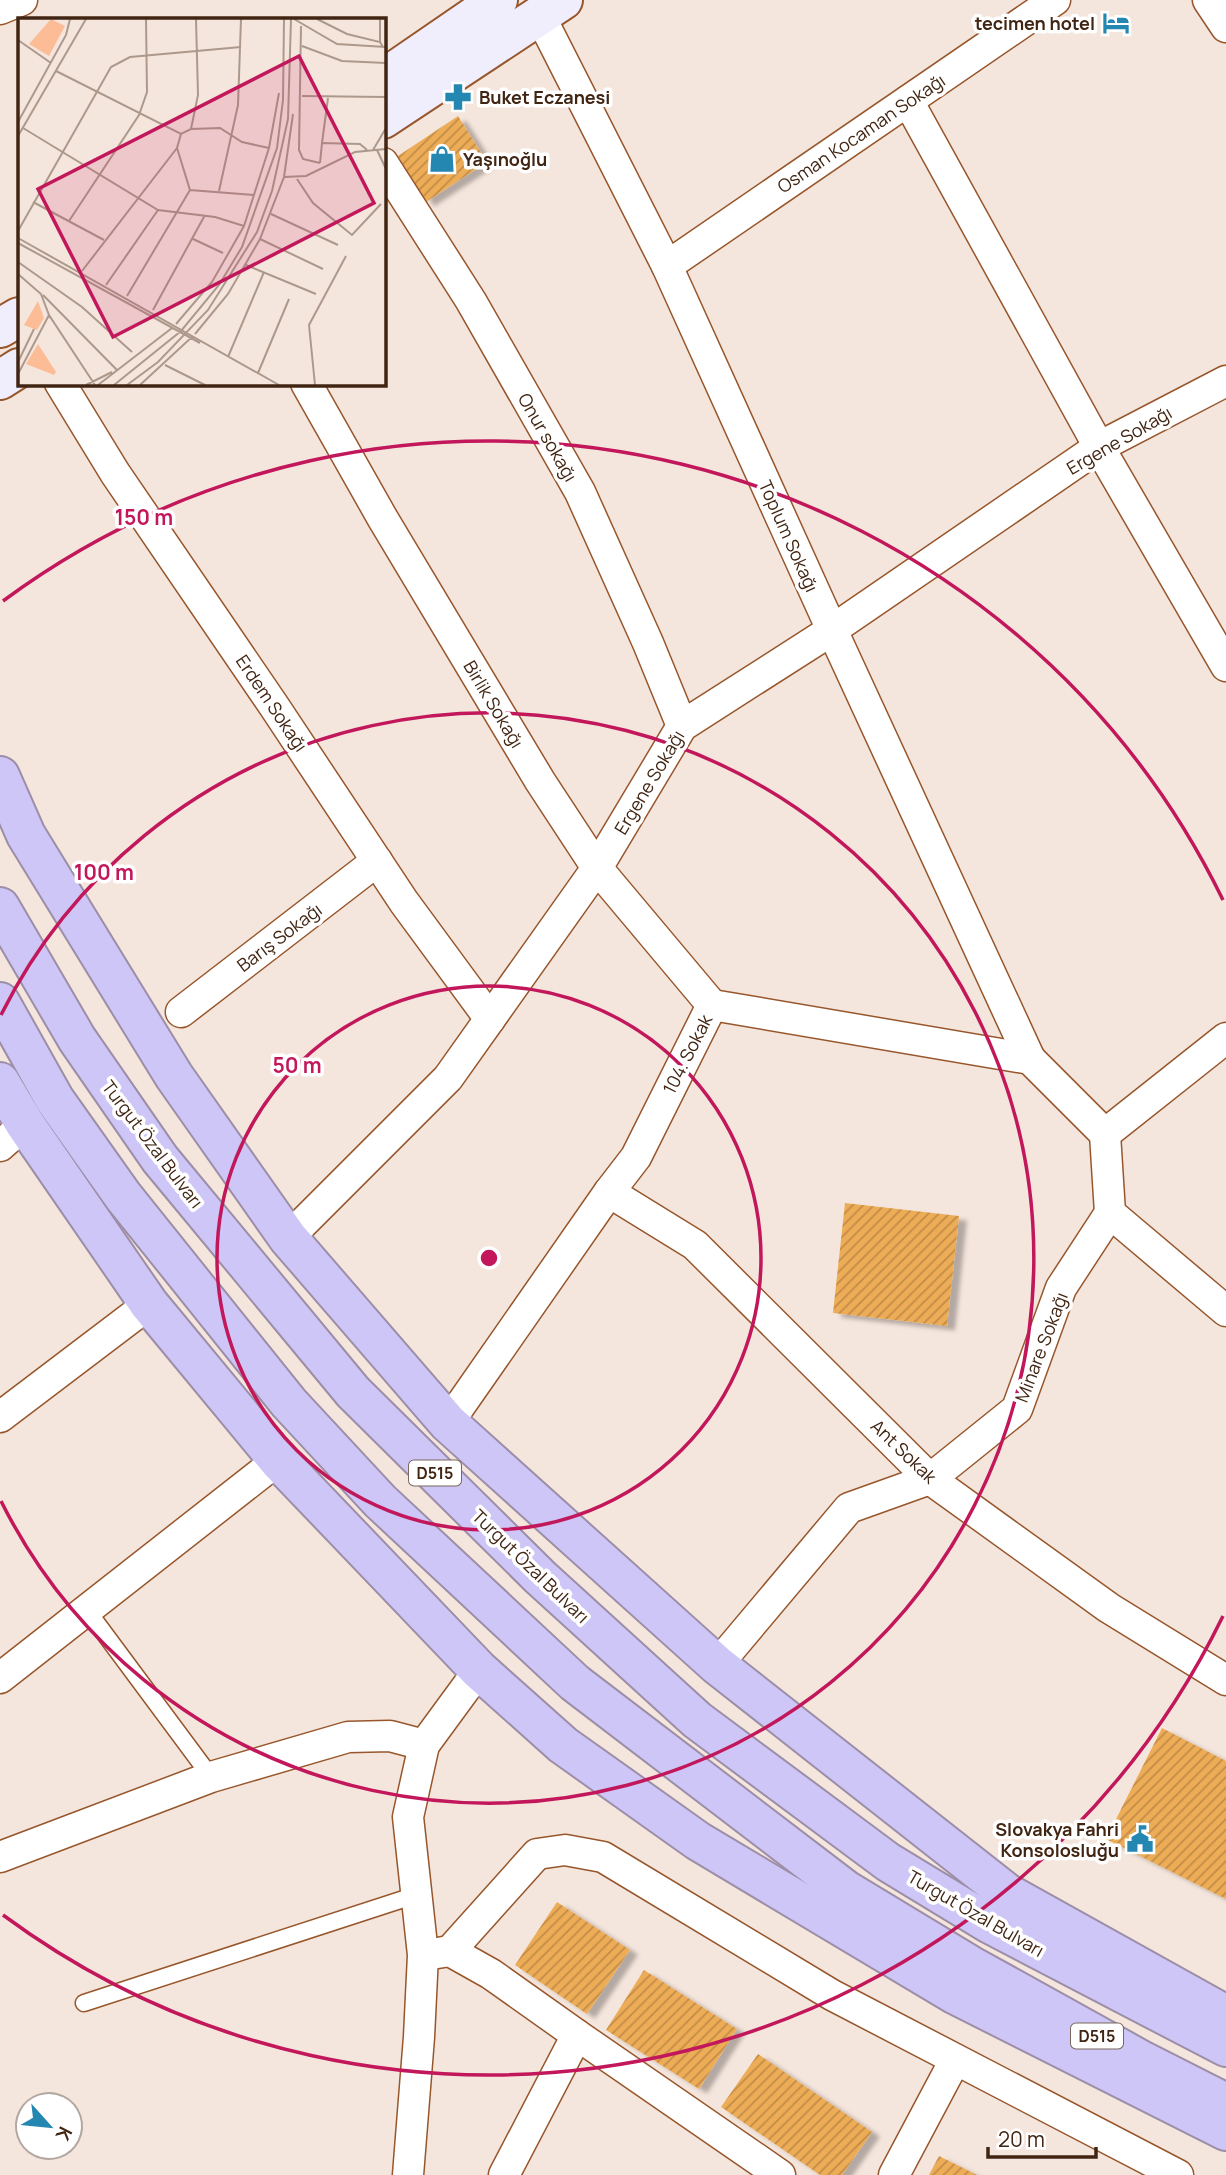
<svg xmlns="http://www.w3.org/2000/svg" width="1226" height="2175" font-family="Manrope,sans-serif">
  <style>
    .building { fill: url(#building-hatch); filter: url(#shadow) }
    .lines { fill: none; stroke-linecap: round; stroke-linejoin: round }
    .lane-casing { stroke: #97562b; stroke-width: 19 }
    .street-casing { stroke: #97562b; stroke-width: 33 }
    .secondary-casing { stroke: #97562b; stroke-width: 42 }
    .highway-casing { stroke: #9c8ea7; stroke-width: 42 }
    .lane { stroke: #fff; stroke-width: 16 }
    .street { stroke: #fff; stroke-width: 30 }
    .secondary { stroke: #f0eefd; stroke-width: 38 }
    .highway { stroke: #cdc6f7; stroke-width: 38 }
    .ring { fill: none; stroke: #c2185b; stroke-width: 3.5 }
    .labels { text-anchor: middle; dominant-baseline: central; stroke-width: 7; stroke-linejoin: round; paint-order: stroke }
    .shield { fill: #fff; stroke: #7a665a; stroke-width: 2 }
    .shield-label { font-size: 16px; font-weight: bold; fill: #412513 }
    .poi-label { font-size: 18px; font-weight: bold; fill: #412513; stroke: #fff; text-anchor: end }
    .street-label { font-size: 18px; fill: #412513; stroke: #fff }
    .inset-road { fill: none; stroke: #ad998c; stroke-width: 2 }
    .view { fill: #c2185b; fill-opacity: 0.15; stroke: #c2185b; stroke-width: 3.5 }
    .inset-edge { fill: none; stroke: #412513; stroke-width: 3.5 }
    .centre { fill: #c2185b; stroke: #fff; stroke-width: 3.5 }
    .ring-label { font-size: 21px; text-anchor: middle; font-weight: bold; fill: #c2185b; stroke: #fff; stroke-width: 7; stroke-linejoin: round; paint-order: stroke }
  </style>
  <defs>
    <pattern id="building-hatch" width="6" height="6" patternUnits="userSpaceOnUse" patternTransform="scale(1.75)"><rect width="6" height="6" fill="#edac57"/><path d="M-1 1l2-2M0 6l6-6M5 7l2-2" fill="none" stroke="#c28c47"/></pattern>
    <filter id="shadow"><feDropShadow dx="8" dy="4.5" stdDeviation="2" flood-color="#0004"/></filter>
  </defs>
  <rect width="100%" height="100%" fill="#f5e6dd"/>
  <g class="building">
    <path d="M458 116 487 162 426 202 398 156Z"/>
    <path d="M845 1203 959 1216 947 1326 833 1313Z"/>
    <path d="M1162 1728 1226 1761V1899L1106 1839Z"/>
    <path d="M557 1902 630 1950 587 2014 515 1965Z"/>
    <path d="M644 1970 737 2029 699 2089 606 2030Z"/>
    <path d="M758 2054 872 2132 842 2175H820L721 2107Z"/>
    <path d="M939 2156 977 2175H929Z"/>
  </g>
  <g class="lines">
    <defs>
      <g id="lane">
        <path d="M87 1610 211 1777"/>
        <path d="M84 2003 416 1895"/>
      </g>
      <g id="street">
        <path d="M1208 0 1226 27"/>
        <path d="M0 9 22 0"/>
        <path d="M540 16 667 266 832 630 1030 1059"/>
        <path d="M908 101 1099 447 1226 666"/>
        <path d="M383 163 471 301 580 492 648 643 682 726"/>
        <path d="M667 266 1055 0"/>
        <path d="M60 383 115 473 274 706 404 902 490 1019"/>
        <path d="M306 383 383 519 540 781 597 868 712 1005"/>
        <path d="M181 1012 377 861"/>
        <path d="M0 1146 25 1124"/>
        <path d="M609 1192 695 1245 930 1479 1109 1608 1226 1680"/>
        <path d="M1110 1213 1226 1311"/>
        <path d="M288 1238 448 1078 597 868 682 726 832 630 1099 447 1226 381"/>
        <path d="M0 1417 149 1304"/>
        <path d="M448 1423 609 1192 636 1157 712 1005 1030 1059 1105 1134"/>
        <path d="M717 1665 849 1508 930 1479 1017 1409 1061 1288 1110 1213 1105 1134 1226 1038"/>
        <path d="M0 1678 278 1460"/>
        <path d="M0 1857 211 1777 348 1737 390 1736 424 1745"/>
        <path d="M450 1951 537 1854 565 1850 603 1857 832 1995 1178 2175"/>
        <path d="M431 1954 450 1951 491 1974 577 2035 504 2175"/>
        <path d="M577 2035 780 2175"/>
        <path d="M408 2175 419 2037 423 1955 408 1817 424 1745 479 1670"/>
        <path d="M894 2175 955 2060"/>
      </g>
      <g id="secondary">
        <path d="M383 79 498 0"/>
        <path d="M383 119 563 0"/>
        <path d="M0 328 19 317"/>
        <path d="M0 380 19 368"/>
      </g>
      <g id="highway">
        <path d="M0 776 26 835 174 1076 288 1238 448 1423 717 1665 1007 1893 1226 2015"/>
        <path d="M0 907 77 1039 160 1159 353 1392 540 1577 697 1720 888 1862 990 1924 1226 2047"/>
        <path d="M0 1002 55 1100 123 1196 289 1403 380 1501 575 1683 846 1890 970 1965 1143 2061 1226 2103"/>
        <path d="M0 1082 25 1124 149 1304 278 1460 479 1670 563 1745 698 1841 954 1994 1226 2131"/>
      </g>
    </defs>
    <use href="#lane" class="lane-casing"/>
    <use href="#street" class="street-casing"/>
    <use href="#secondary" class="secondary-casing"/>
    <use href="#highway" class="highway-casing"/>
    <use href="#lane" class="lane"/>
    <use href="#street" class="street"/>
    <use href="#secondary" class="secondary"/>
    <use href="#highway" class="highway"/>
  </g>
  <g class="ring">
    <circle cx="489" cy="1258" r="272"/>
    <path d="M1 1015A545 545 0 1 1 1 1501"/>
    <path d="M1223 1616A817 817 0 0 1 3 1915M3 601A817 817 0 0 1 1223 900"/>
  </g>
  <defs>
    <symbol id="hotel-bare" viewBox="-9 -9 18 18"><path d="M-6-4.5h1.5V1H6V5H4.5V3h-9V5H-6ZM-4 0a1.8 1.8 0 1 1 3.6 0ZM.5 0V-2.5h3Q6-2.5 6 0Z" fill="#2387b1" stroke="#fff" stroke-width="2.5" paint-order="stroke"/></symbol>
    <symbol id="pharmacy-bare" viewBox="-9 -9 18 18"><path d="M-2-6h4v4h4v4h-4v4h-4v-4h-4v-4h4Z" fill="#2387b1" stroke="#fff" stroke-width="2.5" paint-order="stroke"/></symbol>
    <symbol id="shop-bare" viewBox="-9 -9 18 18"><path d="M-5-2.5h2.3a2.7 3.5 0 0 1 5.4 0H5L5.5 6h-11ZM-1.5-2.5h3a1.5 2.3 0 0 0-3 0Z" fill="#2387b1" stroke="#fff" stroke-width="2.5" paint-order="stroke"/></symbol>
    <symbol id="civic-bare" viewBox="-9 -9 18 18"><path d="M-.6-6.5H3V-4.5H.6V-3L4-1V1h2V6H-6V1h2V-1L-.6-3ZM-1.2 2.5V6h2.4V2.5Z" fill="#2387b1" stroke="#fff" stroke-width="2.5" paint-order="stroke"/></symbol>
  </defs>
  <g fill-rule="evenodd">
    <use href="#hotel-bare" x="1097" y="4" width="38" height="38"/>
    <use href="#pharmacy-bare" x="439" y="78" width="38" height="38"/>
    <use href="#shop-bare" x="423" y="140" width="38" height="38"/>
    <use href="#civic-bare" x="1121" y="1820" width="38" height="38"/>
  </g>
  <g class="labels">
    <g class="shield">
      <rect x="409" y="1460.5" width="52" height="25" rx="5"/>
      <rect x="1071" y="2023.5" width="52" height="25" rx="5"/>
    </g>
    <g class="shield-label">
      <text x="435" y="1473">D515</text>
      <text x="1097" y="2036">D515</text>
    </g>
    <g class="poi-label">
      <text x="1095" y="23">tecimen hotel</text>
      <text x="479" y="97" text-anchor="start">Buket Eczanesi</text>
      <text x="463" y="159" text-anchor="start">Yaşınoğlu</text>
      <text x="1119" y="1829">Slovakya Fahri<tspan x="1119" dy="21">Konsolosluğu</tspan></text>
    </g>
    <g class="street-label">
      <text transform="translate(861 133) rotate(-34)">Osman Kocaman Sokağı</text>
      <text transform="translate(548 437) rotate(60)">Onur sokağı</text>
      <text transform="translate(1119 440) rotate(-30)">Ergene Sokağı</text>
      <text transform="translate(789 536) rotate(66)">Toplum Sokağı</text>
      <text transform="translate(272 703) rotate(56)">Erdem Sokağı</text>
      <text transform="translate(494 704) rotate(59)">Birlik Sokağı</text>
      <text transform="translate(649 782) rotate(-59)">Ergene Sokağı</text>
      <text transform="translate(279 937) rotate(-37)">Barış Sokağı</text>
      <text transform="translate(687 1054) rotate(-63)">104. Sokak</text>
      <text transform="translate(153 1144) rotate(53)">Turgut Özal Bulvarı</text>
      <text transform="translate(1041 1347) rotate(-69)">Minare Sokağı</text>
      <text transform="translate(904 1451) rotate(44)">Ant Sokak</text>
      <text transform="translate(531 1566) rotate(44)">Turgut Özal Bulvarı</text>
      <text transform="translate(976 1913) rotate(30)">Turgut Özal Bulvarı</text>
    </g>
  </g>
  <g transform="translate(18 18)">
    <rect width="368" height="368" fill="#f5e6dd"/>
    <path d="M33 1 47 8 31 38 11 26ZM20 283 26 300 19 312 6 307ZM20 326 38 354 36 357 8 346Z" fill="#fcbc96"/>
    <path class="inset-road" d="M276 1 319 26 368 29M299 1 329 16 362 24 365 29M283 8 281 132 285 141 302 145M0 22 33 45M362 24V1M284 28 324 43 368 45M38 53 163 116 173 111 202 110 224 124 251 130M284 78 368 79M0 104 48 17 52 1M5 110 140 192 197 199 226 208M173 111 180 77 178 1M163 116 159 130 172 172 236 177M0 118 68 1M304 125 310 80M355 132 368 110M359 132 368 151M302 145 304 125 342 126 349 132M266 159 288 158 337 134 368 131M279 161 295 185 334 217 363 186M201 173 220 87 223 1M15 184 86 222M253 196 320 227M51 203 121 97 129 74 128 1M0 213 93 49 112 39 223 29M0 220 261 367M175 221 205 235M242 221 305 251M0 225 182 325M0 244 64 289 114 334M228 247 298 276M64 253 159 130M0 256 23 276 31 297 77 367M88 267 140 192M25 277 99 352M109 278 172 172M135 292 187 197M158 306 194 264 226 208 251 130 261 75M177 316 210 276 242 221 266 159 275 96M210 339 246 254M0 344 16 311M147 347 187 367M240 355 271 281M0 356 31 297M68 367 94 354M80 367 154 310M96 367 163 313 201 267 224 229 259 130 265 82 266 1M109 367 140 344 190 292 239 214 254 173 270 101 273 1M122 367 175 318M297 367 291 307 328 238"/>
    <path class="view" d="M281 38 356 185 95 319 20 171Z"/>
    <rect width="368" height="368" class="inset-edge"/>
  </g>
  <circle cx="489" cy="1258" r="10" class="centre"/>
  <g class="ring-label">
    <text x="144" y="525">150 m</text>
    <text x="104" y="880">100 m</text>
    <text x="297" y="1073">50 m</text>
  </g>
  <g transform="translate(49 2126) rotate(117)"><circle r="33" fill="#ffffff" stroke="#b3a8a1" stroke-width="2"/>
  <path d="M0-5L12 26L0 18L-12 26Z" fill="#2387b1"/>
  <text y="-10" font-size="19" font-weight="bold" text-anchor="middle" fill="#412513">K</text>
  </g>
  <path d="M988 2147v10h108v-10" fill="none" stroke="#412513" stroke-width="3.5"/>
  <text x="998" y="2147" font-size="21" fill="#412513" stroke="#ffffff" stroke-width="5" paint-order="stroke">20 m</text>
</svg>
